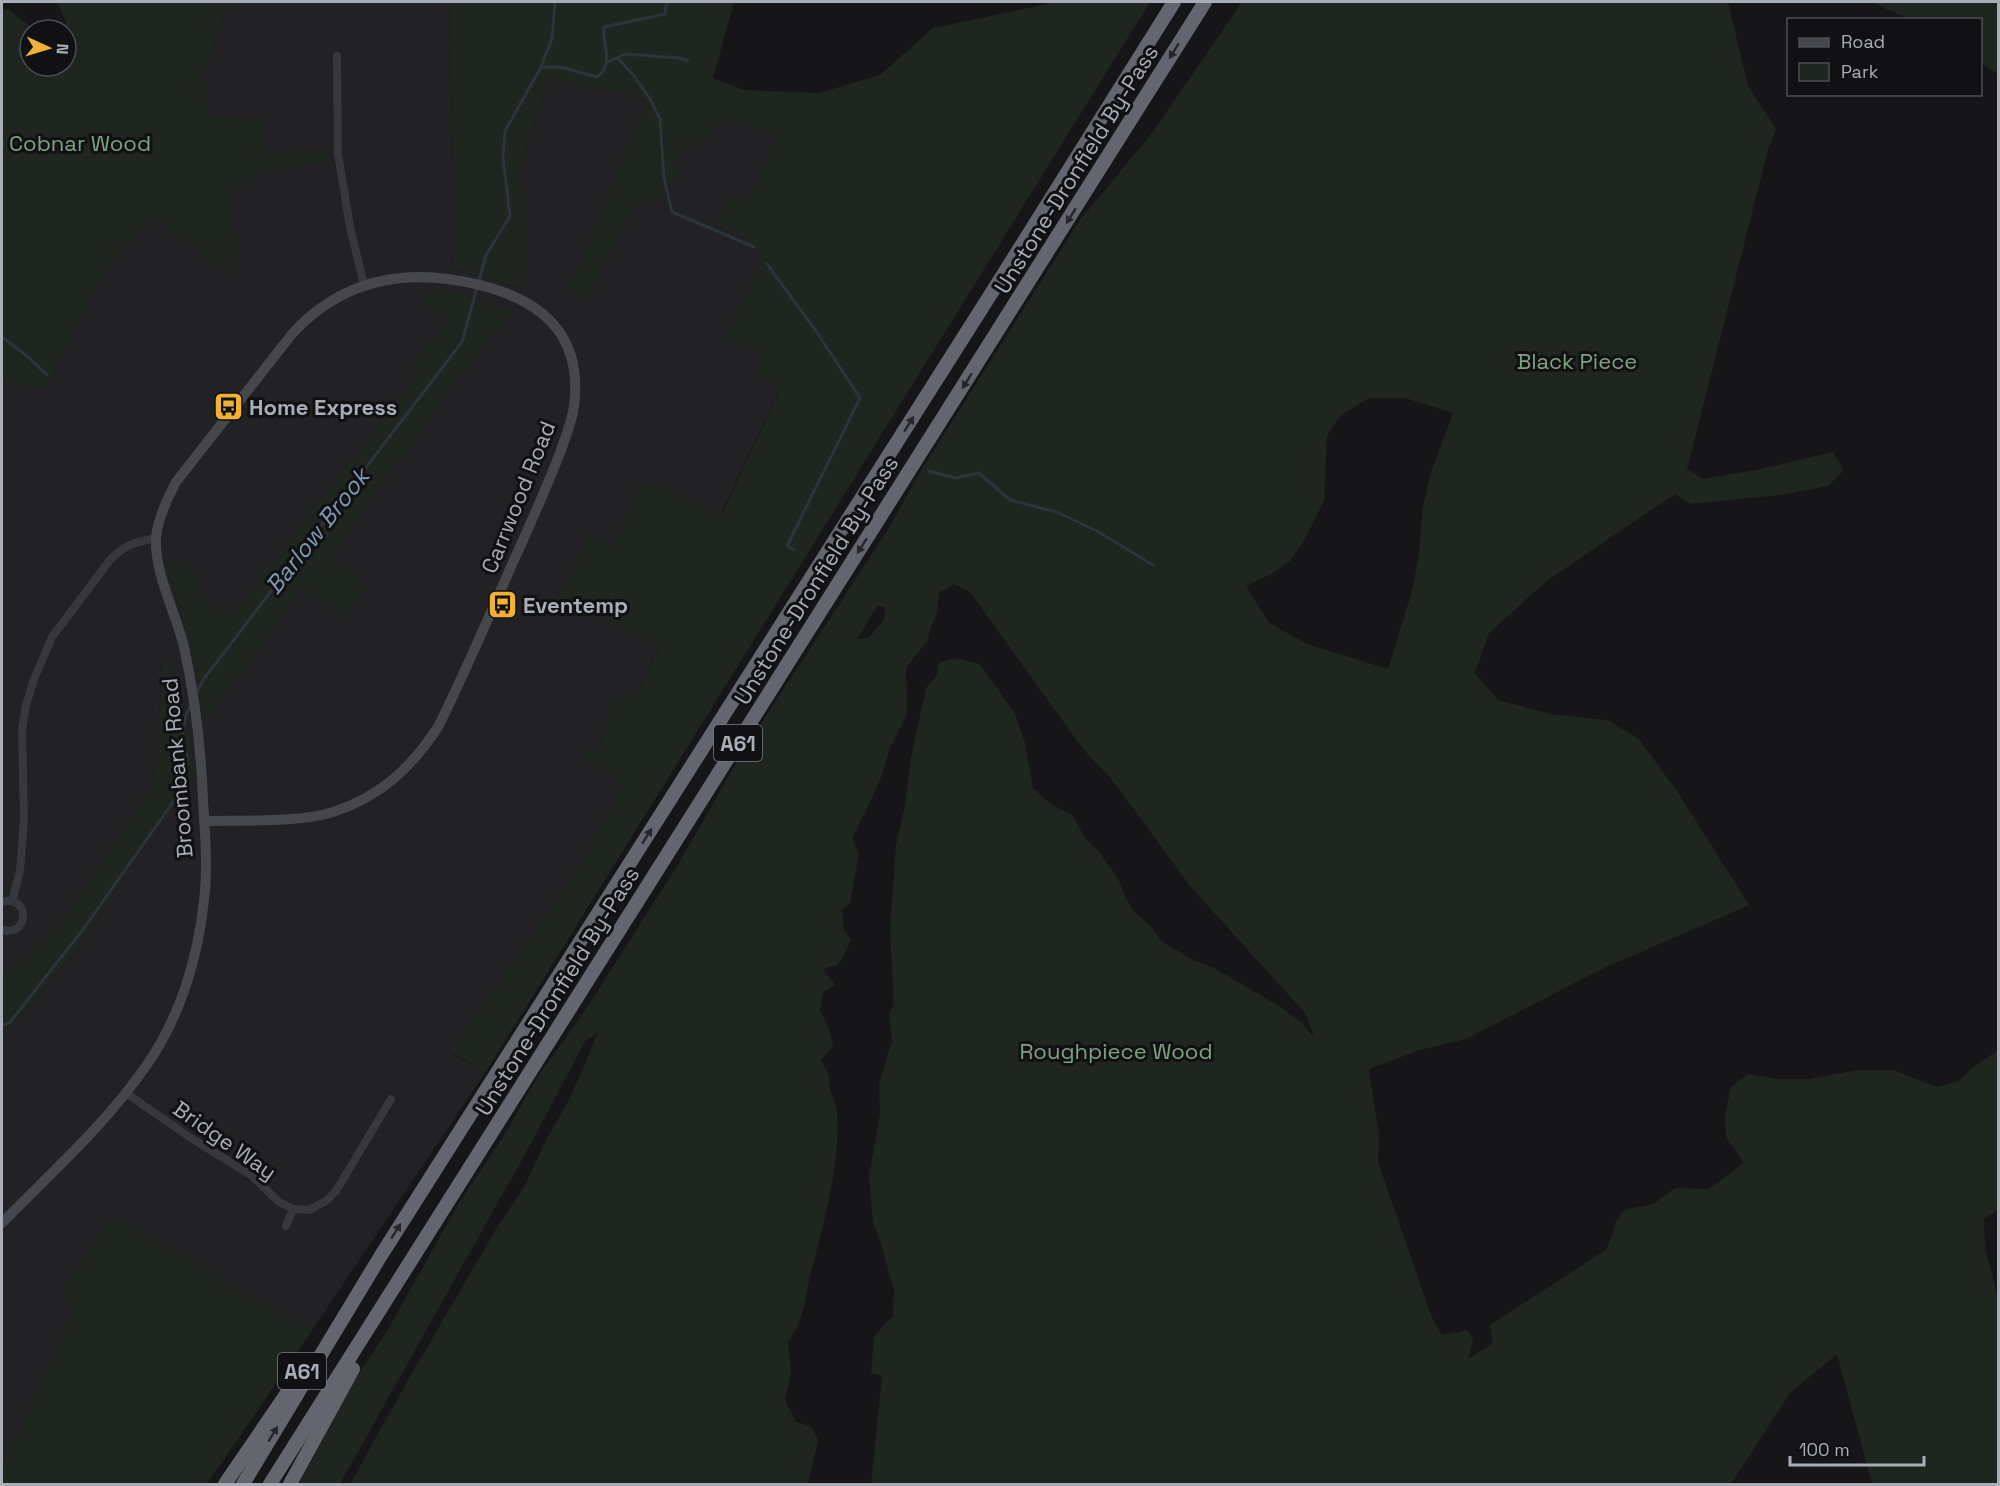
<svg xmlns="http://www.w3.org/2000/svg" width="2000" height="1486" font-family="'Space Grotesk',sans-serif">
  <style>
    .built { fill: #222225 }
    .green { fill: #1e261f; fill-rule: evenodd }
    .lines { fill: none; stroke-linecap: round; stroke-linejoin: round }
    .stream { stroke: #2c353c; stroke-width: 3 }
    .street { stroke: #37383d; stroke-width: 8 }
    .secondary { stroke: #45474d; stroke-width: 10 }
    .highway { stroke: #63666e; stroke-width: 14 }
    .oneway { fill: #26262a }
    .labels { text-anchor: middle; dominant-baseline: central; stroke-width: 6; stroke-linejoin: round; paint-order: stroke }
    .shield { fill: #111113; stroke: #7b7e86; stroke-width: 1.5 }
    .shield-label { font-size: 21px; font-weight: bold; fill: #a8adb8 }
    .park-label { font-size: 22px; fill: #7fa381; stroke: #111113 }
    .street-label { font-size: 22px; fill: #a8adb8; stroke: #111113 }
    .poi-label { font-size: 22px; font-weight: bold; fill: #a8adb8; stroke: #111113; text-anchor: start }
    .water-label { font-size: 24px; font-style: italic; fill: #7f9bb3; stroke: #111113 }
  </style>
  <rect width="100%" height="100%" fill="#161618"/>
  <path class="built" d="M229 2H449L455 245 452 268 524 289 522 165 548 78 703 112 821 149 804 337 637 693 614 701 598 750 580 753 623 786 586 854 452 1053 485 1073 311 1332 113 1215 73 1312 2 1470V1039L87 937 138 853 196 774 179 684 162 658 157 758 150 788 59 924 20 963 2 977V382L45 390 211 55Z"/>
  <g class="green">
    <path d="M57 2H229L211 55 202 73 209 117 261 118 268 155 327 149 328 163 276 168 245 181 228 195 240 266 230 274 152 217 102 276 45 390 2 382V10L9 9 34 30H30V66H66V30H37L67 24Z"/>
    <path d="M449 2H734L713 78 743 90 819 93 880 75 933 28 1057 2H1150L485 1073 452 1052 586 854 622 786 579 753 598 750 614 700 637 693 660 645 559 599 589 535 614 545 641 481 722 514 780 389 755 375 763 354 725 339 762 260 752 243 716 223 729 194 748 202 777 136 721 118 704 143 697 139 693 145 687 142 674 168 680 171 671 186 642 205 636 202 594 285 599 289 585 299 576 296 568 283 580 265 646 100 548 78 522 165 525 289 452 268 455 245Z"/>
    <path d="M1242 2H1728L1748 86 1776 129 1768 150 1687 469 1703 479 1756 470 1833 452 1844 470 1828 486 1781 495 1691 504 1675 494 1548 580 1489 633 1475 673 1498 700 1550 714 1607 720 1639 739 1679 794 1749 905 1602 969 1466 1039 1420 1050 1369 1069 1379 1137 1378 1162 1432 1318 1442 1335 1468 1330 1473 1341 1468 1359 1493 1343 1490 1325 1607 1249 1616 1222 1624 1210 1653 1204 1675 1188 1709 1189 1744 1163 1726 1137 1725 1117 1731 1087 1748 1074 1777 1079H1809L1858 1070H1893L1937 1087 1959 1081 1972 1068 1998 1050V1210L1984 1219 1985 1247 1998 1299V1484H1872L1837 1354 1790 1393 1731 1484H871L882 1376 871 1373 874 1336 893 1316 894 1290 881 1244 873 1223 869 1176 880 1113 879 1084 892 1041 889 1014 894 1005 890 929 896 845 905 805 911 757 926 688 937 675 939 662 958 658 979 664 993 682 1015 714 1025 743 1033 788 1052 805 1072 815 1087 841 1099 852 1118 878 1125 897 1134 912 1151 926 1160 940 1191 959 1216 969 1279 1006 1302 1023 1314 1037 1306 1014 1190 886 1113 781 1083 749 970 592 954 584 939 593 937 613 930 629 928 640 906 668 907 714 889 750 882 775 871 801 852 839 859 853 850 903 842 910 844 930 851 940 838 965 823 969 835 985 823 993 820 1010 829 1028 833 1046 821 1060C823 1065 828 1071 829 1076 830 1081 829 1086 830 1090 832 1097 837 1104 837 1112 840 1164 826 1215 813 1265 805 1293 806 1318 788 1342L791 1373 785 1401 796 1422 811 1426 818 1440 808 1484H350L404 1387 496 1229 524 1187 546 1140 569 1100 598 1033 585 1041 533 1140 340 1484H299L349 1389 387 1331 459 1203 504 1135 538 1076 584 1012 679 863 743 751 887 531 922 469 1080 220 1152 133ZM1369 398H1405L1453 413 1430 475 1422 513 1419 553 1412 591 1388 669 1307 644 1269 623 1246 586 1271 574 1291 560 1307 535 1324 501 1327 436 1340 416ZM878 605 885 608 884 619 869 638 857 639Z"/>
    <path d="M1871 2H1998V74L1981 63 1980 20 1909 19Z"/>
    <path d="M431 287 458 293 512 310 452 387 330 556 366 586 345 617 302 588 206 722 187 633 167 564 190 561C198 582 203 603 226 613L235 610 417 375 408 369 448 319 423 299Z"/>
    <path d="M162 657 179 684 196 774 138 853 87 937 2 1039V977L20 963 59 924 150 788 157 758Z"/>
    <path d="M113 1215 311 1332 207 1484H2L3 1466 73 1312 64 1290Z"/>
  </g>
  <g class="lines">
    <g class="stream">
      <path d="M618 58 634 76 650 99 660 119 664 178 672 212 754 247"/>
      <path d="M607 62 625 54 679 58 688 61"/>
      <path d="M541 67H560L597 77C615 64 602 45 604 27L665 14 666 5 669 2"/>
      <path d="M767 264 816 331 860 398 787 546 794 550"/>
      <path d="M2 337 26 355 47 375"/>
      <path d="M929 471 955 478 979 473 1010 500 1057 512 1097 531 1153 565"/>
      <path d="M197 692 203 680 462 342 486 255 510 216 503 158 505 131 541 67 552 38 555 2"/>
      <path d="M2 1026 10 1022 82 931 176 798 185 779 187 757 182 736 186 715 190 706"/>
    </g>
    <g class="street">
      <path d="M337 56 338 154 350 227 364 285"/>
      <path d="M12 901 20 871 24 819 22 730 26 705 34 679 52 637 110 560C126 544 135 542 156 538"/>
      <path d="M2 902C30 894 30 937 2 930"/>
      <path d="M126 1093 191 1138 251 1175 279 1202 293 1209 309 1210 326 1201 336 1191 391 1099"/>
      <path d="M286 1226 293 1209"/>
    </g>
    <path class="secondary" d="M2 1223C51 1173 106 1124 146 1066 180 1018 198 958 204 900 208 867 205 833 203 800 201 749 195 697 184 647 176 613 154 573 156 537 158 518 167 499 176 482L292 334C334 288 386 271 448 279 521 289 585 320 574 406 572 422 565 438 560 453 547 486 533 518 519 549 492 609 467 669 438 727 411 768 380 797 333 812 299 823 240 820 204 821"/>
    <g class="highway">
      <path d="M225 1484 298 1377"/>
      <path d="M243 1484 380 1257 1001 278 1174 2"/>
      <path d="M270 1484 1205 2"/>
      <path d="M290 1484 353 1369"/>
    </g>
  </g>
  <defs><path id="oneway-solid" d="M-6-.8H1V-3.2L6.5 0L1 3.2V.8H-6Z" transform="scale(1.5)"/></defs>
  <g class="oneway">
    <use href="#oneway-solid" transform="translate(1174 51) rotate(122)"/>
    <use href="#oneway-solid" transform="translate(1071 216) rotate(122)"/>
    <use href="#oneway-solid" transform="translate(967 381) rotate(122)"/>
    <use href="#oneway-solid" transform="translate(909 424) rotate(-58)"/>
    <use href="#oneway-solid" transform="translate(862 546) rotate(122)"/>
    <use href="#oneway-solid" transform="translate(647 836) rotate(-58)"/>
    <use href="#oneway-solid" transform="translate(396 1231) rotate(-58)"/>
    <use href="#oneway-solid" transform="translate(273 1434) rotate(-59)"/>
  </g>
  <defs>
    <symbol id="bus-square" viewBox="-11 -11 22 22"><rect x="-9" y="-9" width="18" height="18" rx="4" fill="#f2b134" stroke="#111113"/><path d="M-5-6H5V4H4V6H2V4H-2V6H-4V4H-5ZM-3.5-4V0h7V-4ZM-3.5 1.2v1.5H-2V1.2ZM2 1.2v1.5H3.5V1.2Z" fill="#111"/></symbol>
  </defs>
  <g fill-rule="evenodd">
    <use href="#bus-square" x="212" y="390" width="33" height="33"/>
    <use href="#bus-square" x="486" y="588" width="33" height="33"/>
  </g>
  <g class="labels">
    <g class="shield">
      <rect x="714" y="725" width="48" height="36" rx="4.5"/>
      <rect x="278" y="1353" width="48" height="36" rx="4.5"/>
    </g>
    <g class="shield-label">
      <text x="738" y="743">A61</text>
      <text x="302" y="1371">A61</text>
    </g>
    <g class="park-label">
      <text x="80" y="143">Cobnar Wood</text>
      <text x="1577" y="361">Black Piece</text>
      <text x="1116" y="1051">Roughpiece Wood</text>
    </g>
    <g class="street-label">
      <text transform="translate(1076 169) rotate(-58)">Unstone-Dronfield By-Pass</text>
      <text transform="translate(518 497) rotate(-68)">Carrwood Road</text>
      <text transform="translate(816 580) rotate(-58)">Unstone-Dronfield By-Pass</text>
      <text transform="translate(177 768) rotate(-95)">Broombank Road</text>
      <text transform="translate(557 991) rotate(-58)">Unstone-Dronfield By-Pass</text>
      <text transform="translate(225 1140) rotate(35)">Bridge Way</text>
    </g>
    <g class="poi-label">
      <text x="249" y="407">Home Express</text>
      <text x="523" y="605">Eventemp</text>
    </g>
    <g class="water-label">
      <text transform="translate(317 531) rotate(-52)">Barlow Brook</text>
    </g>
  </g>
  <rect width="2000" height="1486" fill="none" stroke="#a8adb8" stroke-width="6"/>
  <rect x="1787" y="18" width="195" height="78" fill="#111113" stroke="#4d4f55" stroke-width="1.5"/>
  <rect x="1799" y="38" width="30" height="9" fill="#45474d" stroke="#4d4f55" stroke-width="1.5"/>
  <text x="1841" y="48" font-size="18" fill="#a8adb8">Road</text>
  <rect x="1799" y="63" width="30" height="18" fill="#1e261f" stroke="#4d4f55" stroke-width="1.5"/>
  <text x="1841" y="78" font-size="18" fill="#a8adb8">Park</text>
  <g transform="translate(48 48) rotate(94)"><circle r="28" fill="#111113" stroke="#4d4f55" stroke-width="1.5"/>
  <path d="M0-4.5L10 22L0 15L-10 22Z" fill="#f2b134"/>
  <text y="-9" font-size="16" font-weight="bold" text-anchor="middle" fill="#a8adb8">N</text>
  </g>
  <path d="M1790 1456v9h134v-9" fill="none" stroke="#a8adb8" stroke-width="3"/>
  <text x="1799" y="1456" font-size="18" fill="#a8adb8" stroke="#111113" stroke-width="4.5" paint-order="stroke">100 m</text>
</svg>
